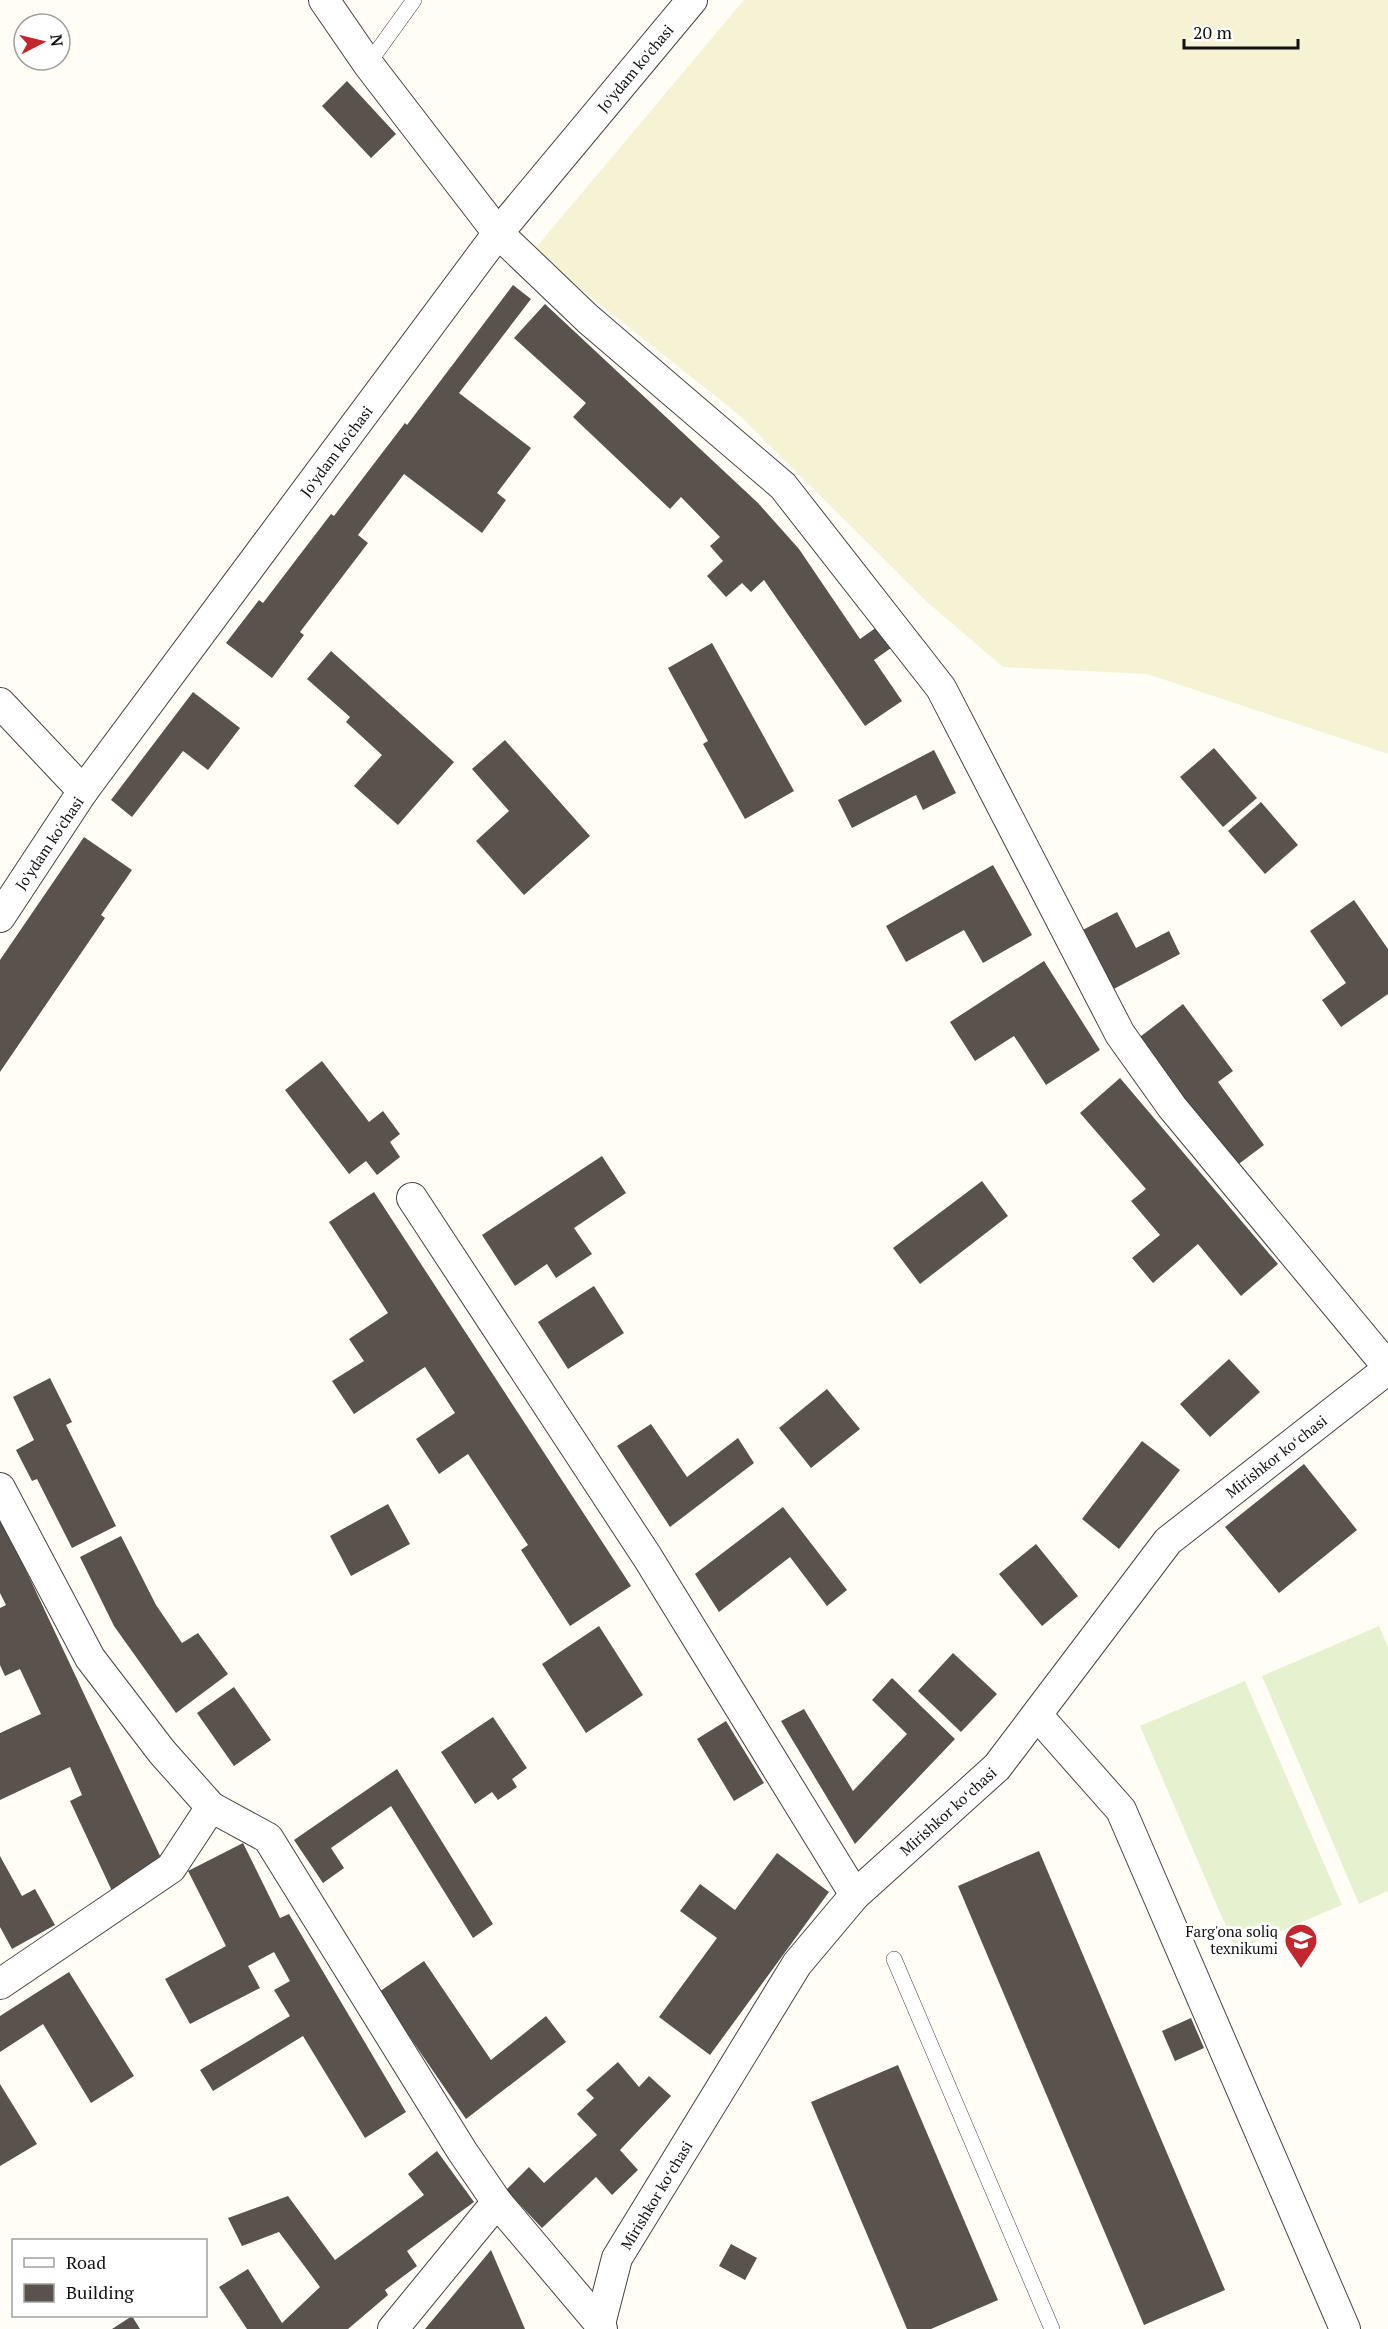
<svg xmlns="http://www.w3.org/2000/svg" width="1388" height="2329" font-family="'PT Serif',serif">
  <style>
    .farmland { fill: #f6f3d4 }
    .pitch { fill: #e6f2cf }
    .building { fill: #5a524d }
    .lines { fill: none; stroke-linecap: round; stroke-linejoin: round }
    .service-casing { stroke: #444; stroke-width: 16 }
    .minor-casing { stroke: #444; stroke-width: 32 }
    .service { stroke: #fff; stroke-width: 15 }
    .minor { stroke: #fff; stroke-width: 30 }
    .labels { text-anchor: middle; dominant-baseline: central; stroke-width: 6; stroke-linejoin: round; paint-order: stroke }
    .street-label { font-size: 15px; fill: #111; stroke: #fff }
    .poi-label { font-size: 15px; fill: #111; stroke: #fff; text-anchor: end }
  </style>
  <rect width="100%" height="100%" fill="#fffdf5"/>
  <path class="farmland" d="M744 0H1388V754L1147 674 1003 667 927 602 739 415 533 251Z"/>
  <g class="pitch">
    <path d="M1379 1626 1388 1647V1891L1359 1904 1262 1676Z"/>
    <path d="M1245 1681 1342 1905 1236 1950 1140 1726Z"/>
  </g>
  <g class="building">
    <path d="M347 81 396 134 371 158 322 106Z"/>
    <path d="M513 285 531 299 459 393 531 448 497 493 506 500 482 533 404 474 358 535 368 543 300 632 304 635 272 678 226 643 259 600 263 603 331 514 334 516 405 423 407 425Z"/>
    <path d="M545 304 758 503 799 549 860 639 877 627 891 648 874 660 902 701 865 726 764 580 751 592 742 583 726 597 707 576 723 561 710 546 720 537 681 497 670 509 573 417 586 403 514 338Z"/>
    <path d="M712 643 794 791 745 819 703 744 708 741 668 668Z"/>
    <path d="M331 651 454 762 398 825 354 786 382 755 346 722 350 717 307 679Z"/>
    <path d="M193 692 240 728 208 770 183 751 132 817 111 800Z"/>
    <path d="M505 740 590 836 524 895 476 841 509 811 472 769Z"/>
    <path d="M1214 748 1257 798 1223 827 1180 777Z"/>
    <path d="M934 750 956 793 923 810 916 795 852 828 838 800Z"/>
    <path d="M1261 802 1298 845 1265 874 1228 831Z"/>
    <path d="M84 837 132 870 101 915 105 918 0 1072V960Z"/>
    <path d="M993 865 1032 935 983 963 964 930 906 962 886 926Z"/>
    <path d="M1354 900 1388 949V994L1341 1027 1322 1000 1346 983 1310 931Z"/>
    <path d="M1117 912 1136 948 1169 931 1180 954 1108 992 1077 933Z"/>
    <path d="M1044 961 1100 1050 1046 1085 1014 1036 975 1061 950 1022Z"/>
    <path d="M1183 1004 1233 1071 1218 1082 1264 1145 1232 1169 1136 1040Z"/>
    <path d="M322 1061 369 1122 383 1111 400 1134 390 1142 400 1157 377 1175 366 1161 349 1174 285 1090Z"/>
    <path d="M1120 1078 1278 1264 1241 1296 1198 1244 1153 1283 1132 1258 1160 1235 1131 1201 1146 1189 1080 1113Z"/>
    <path d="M602 1156 626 1193 574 1228 592 1254 556 1278 547 1264 515 1286 482 1235Z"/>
    <path d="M982 1181 1008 1216 920 1284 893 1248Z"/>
    <path d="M374 1192 631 1586 570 1626 521 1550 528 1545 468 1454 439 1474 416 1439 455 1413 425 1367 354 1414 332 1381 364 1361 349 1339 388 1313 329 1222Z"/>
    <path d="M594 1286 624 1333 568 1369 538 1322Z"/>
    <path d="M1229 1359 1260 1392 1210 1437 1180 1404Z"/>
    <path d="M50 1378 72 1422 66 1425 116 1526 72 1548 37 1479 32 1481 16 1450 34 1440 13 1397Z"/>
    <path d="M827 1389 860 1429 811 1468 779 1428Z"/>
    <path d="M651 1424 687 1477 738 1438 754 1463 670 1527 617 1446Z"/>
    <path d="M1142 1441 1180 1470 1119 1549 1082 1519Z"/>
    <path d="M1304 1464 1357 1530 1279 1593 1225 1527Z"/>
    <path d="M388 1504 410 1544 351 1576 330 1536Z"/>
    <path d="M783 1507 847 1590 827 1606 790 1557 719 1612 695 1574Z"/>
    <path d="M0 1515 162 1860 112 1891 70 1801 82 1795 70 1767 0 1800V1733L41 1714 20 1669 5 1676 0 1665V1608L6 1605 0 1593Z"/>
    <path d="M121 1536 156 1605 182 1643 198 1633 228 1674 176 1713 114 1626 80 1557Z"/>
    <path d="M1036 1544 1078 1596 1042 1626 999 1574Z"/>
    <path d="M599 1626 643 1695 586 1733 542 1664Z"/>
    <path d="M953 1653 997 1694 961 1732 918 1691Z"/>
    <path d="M892 1678 955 1739 855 1844 781 1721 804 1709 853 1791 907 1734 872 1700Z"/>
    <path d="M234 1687 271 1740 234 1766 197 1713Z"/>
    <path d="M493 1717 527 1768 512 1779 517 1787 498 1800 492 1792 475 1804 441 1752Z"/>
    <path d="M726 1721 764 1783 734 1801 697 1739Z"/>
    <path d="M397 1769 493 1924 473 1938 391 1806 331 1848 344 1868 323 1883 294 1840Z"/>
    <path d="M243 1843 280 1918 289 1914 406 2112 365 2138 303 2036 213 2091 200 2070 290 2016 274 1990 290 1981 274 1952 248 1966 260 1988 190 2024 165 1979 226 1946 188 1871Z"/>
    <path d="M1039 1851 1225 2290 1144 2325 958 1886Z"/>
    <path d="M777 1853 829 1892 710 2055 659 2017 717 1938 680 1911 700 1884 735 1910Z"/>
    <path d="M0 1856 22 1896 35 1889 55 1925 12 1949 0 1927Z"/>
    <path d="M424 1961 491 2060 546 2016 566 2042 466 2119 379 1992Z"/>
    <path d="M69 1972 134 2076 91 2103 43 2024 0 2052V2016Z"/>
    <path d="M1191 2018 1204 2048 1175 2061 1162 2031Z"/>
    <path d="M618 2062 639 2087 649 2076 671 2096 620 2150 638 2170 612 2195 596 2177 542 2228 506 2190 529 2167 544 2183 597 2135 577 2114 594 2098 586 2090Z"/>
    <path d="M898 2065 998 2300 931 2329H907L811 2102Z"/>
    <path d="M0 2084 37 2144 0 2166Z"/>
    <path d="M437 2151 474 2202 407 2251 417 2266 385 2290 388 2295 348 2329H247L219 2287 248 2269 282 2323 320 2287 279 2232 242 2246 228 2218 288 2196 335 2260 424 2195 408 2174Z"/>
    <path d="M731 2244 757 2258 745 2280 719 2266Z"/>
    <path d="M491 2250 525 2329H425Z"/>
    <path d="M132 2316 140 2329H112Z"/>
  </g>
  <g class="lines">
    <defs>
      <g id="service">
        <path d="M368 64 414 0"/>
        <path d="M894 1959 1052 2329"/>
      </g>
      <g id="minor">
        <path d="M324 0 368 64 498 233 588 319 783 486 941 688 1120 1034 1172 1107 1388 1367"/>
        <path d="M0 703 83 791"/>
        <path d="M0 917 83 791 498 233 692 0"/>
        <path d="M412 1198 648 1558 855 1895"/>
        <path d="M0 1488 90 1658 162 1752 211 1807 268 1838 462 2151 497 2202 600 2324 602 2329"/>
        <path d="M1037 1715 1121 1810 1345 2329"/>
        <path d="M0 1984 171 1868 211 1807"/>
        <path d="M600 2324 617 2258 797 1964 855 1895 997 1767 1168 1541 1388 1369"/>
        <path d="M393 2329 497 2202"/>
      </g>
    </defs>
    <use href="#service" class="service-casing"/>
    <use href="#minor" class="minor-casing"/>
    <use href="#service" class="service"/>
    <use href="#minor" class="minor"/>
  </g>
  <defs>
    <symbol id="university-pin" viewBox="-11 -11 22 30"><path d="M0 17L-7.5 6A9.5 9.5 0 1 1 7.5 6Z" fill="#c4262e" stroke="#fff"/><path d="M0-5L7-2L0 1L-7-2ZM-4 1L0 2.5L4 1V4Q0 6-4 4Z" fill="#fff"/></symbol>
  </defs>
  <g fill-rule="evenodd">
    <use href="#university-pin" x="1282" y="1921" width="38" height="52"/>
  </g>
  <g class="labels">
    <g class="street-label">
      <text transform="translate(635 68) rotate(-50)">Jo'ydam ko'chasi</text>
      <text transform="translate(336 451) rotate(-53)">Jo'ydam ko'chasi</text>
      <text transform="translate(49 843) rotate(-56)">Jo'ydam ko'chasi</text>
      <text transform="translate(1276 1456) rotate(-38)">Mirishkor koʻchasi</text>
      <text transform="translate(948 1811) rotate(-42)">Mirishkor koʻchasi</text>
      <text transform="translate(656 2195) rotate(-59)">Mirishkor koʻchasi</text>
    </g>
    <g class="poi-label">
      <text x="1278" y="1931">Farg'ona soliq<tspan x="1278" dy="17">texnikumi</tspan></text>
    </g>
  </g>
  <rect x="12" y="2239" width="195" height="78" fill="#ffffff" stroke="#a0a0a0" stroke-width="1.5"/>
  <rect x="24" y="2258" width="30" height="9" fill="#ffffff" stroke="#a0a0a0" stroke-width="1.5"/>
  <text x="66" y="2269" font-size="18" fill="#111111">Road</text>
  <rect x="24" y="2284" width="30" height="18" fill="#5a524d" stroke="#a0a0a0" stroke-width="1.5"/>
  <text x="66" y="2299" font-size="18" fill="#111111">Building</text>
  <g transform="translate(42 42) rotate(83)"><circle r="28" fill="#ffffff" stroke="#a0a0a0" stroke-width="1.5"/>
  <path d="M0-4.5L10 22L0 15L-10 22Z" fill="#c4262e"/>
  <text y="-9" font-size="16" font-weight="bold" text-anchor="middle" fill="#111111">N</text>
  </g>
  <path d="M1184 39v9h114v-9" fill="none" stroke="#111111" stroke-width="3"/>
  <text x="1193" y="39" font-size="18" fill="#111111" stroke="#ffffff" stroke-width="4.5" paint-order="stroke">20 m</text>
</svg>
